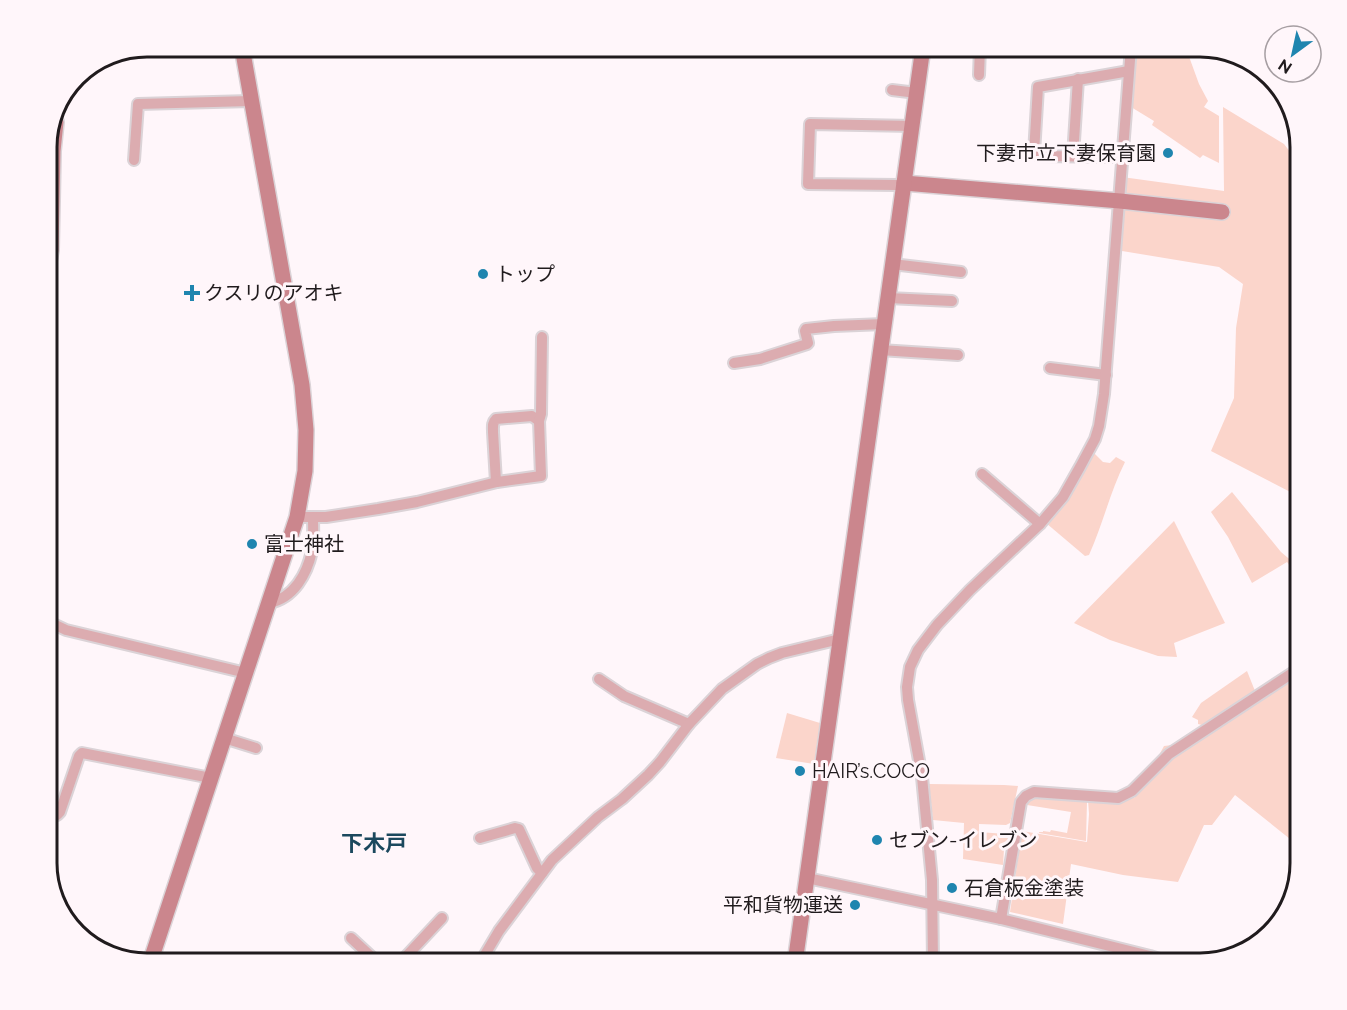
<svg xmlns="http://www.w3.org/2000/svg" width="1347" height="1010" font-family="Raleway,'Noto Sans JP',sans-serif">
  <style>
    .green { fill: #fbd5cb }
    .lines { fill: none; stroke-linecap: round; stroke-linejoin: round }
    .street-casing { stroke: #dbd3d7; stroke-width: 14 }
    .secondary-casing { stroke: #dbd3d7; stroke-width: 18 }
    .street { stroke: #dcacb0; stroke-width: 10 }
    .secondary { stroke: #cb868d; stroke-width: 15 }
    .poi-dot { fill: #1f85af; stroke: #fff6fa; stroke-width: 2 }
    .labels { text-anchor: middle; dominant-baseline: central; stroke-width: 6; stroke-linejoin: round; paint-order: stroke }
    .poi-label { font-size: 20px; fill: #201b1d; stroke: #fff6fa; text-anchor: start }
    .quarter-label { font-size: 22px; font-weight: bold; fill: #1b485d; stroke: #fff6fa }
    .rim { fill: none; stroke: #201b1d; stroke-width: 3 }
  </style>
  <rect width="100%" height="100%" fill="#fff6fa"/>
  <g class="green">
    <path d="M1137 47 1187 51 1199 84 1208 101 1204 107 1219 116V163L1203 155 1200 158 1152 125 1154 121 1131 107Z"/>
    <path d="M1223 107 1284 144 1300 165V497L1211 451 1234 398 1236 328 1243 284 1219 267 1116 250 1122 177 1224 191Z"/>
    <path d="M1092 451 1103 462 1110 463 1116 457 1125 462C1110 492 1103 524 1089 555L1085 556 1046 523 1069 495 1080 477Z"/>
    <path d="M1232 492 1281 552 1300 568V579L1287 562 1252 583 1228 537 1211 512Z"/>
    <path d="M1174 521 1225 623 1174 643 1177 657 1158 656 1110 640 1074 623Z"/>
    <path d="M1247 671 1255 691 1202 725 1198 724V720L1192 717 1201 703Z"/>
    <path d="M1300 673V856L1296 854 1290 839 1235 795 1212 825H1204L1178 882 1123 875 1071 864 1063 924 1010 912 1022 831 1087 842 1089 814 1088 800 1134 798 1161 767 1158 757 1164 746 1172 745Z"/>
    <path d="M787 713 820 723 814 764 776 758Z"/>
    <path d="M929 784 1004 785 1018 786 1010 823 1006 825 979 824V832L1006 834 1008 838 1004 849 1003 865 963 859 964 823 933 820Z"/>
    <path d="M1036 798 1087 801 1086 841 1039 833V832H1043V831L1050 832 1051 830 1067 833 1071 812 1027 805 1031 800Z"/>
  </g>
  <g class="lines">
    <defs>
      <g id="street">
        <path d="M979 75 980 47"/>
        <path d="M892 90 917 93"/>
        <path d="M1073 156 1078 79"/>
        <path d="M1123 157 1039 156 1034 153 1038 87 1129 71"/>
        <path d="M134 160 138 104 251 101"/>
        <path d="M904 183 897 185 808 184 810 124 913 126"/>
        <path d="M892 264 961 272"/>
        <path d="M888 298 952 301"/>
        <path d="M880 350 958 355"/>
        <path d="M734 363 760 359 807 344 808 343 805 331 806 329 834 326 884 324"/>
        <path d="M1050 368 1106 375"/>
        <path d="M982 474 1040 524"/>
        <path d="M496 482 493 432C493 427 492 423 496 419L532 416 539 421"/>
        <path d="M297 517H326L378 509 417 502 497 482 541 476 539 421 541 414 542 337"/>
        <path d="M269 603C294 598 307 574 312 551 314 540 313 528 313 517"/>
        <path d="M47 621 66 630 246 673"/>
        <path d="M599 679 624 696 689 724"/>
        <path d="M224 738 256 748"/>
        <path d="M47 812 57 815 60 812 79 756 82 753 211 778"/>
        <path d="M480 838 515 828 519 829 537 868 542 873"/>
        <path d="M807 878 1001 919 1150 956 1172 963"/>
        <path d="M1001 919 1021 802 1026 796 1034 792 1118 798 1132 791 1169 754 1300 668"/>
        <path d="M351 938 378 963"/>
        <path d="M400 963 442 918"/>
        <path d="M480 963 499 931 552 860 598 817 622 799 648 775 660 762 689 724 722 689 757 664 769 658 782 653 840 639"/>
        <path d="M933 963 932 880 922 777 908 700 907 687 910 667 918 650 937 625 970 590 1040 524 1063 497 1080 467 1095 439 1099 426 1104 394 1131 47"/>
      </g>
      <g id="secondary">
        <path d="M904 183 1120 201 1222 212"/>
        <path d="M47 271 51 250 53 151 56 122"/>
        <path d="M150 963 297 517 305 471 306 430 302 385 242 47"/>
        <path d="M795 963 923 47"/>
      </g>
    </defs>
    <use href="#street" class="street-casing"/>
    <use href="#secondary" class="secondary-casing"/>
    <use href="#street" class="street"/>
    <use href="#secondary" class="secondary"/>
  </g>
  <g class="poi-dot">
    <circle cx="1168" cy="153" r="6"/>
    <circle cx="483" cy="274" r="6"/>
    <path d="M189 284h6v6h6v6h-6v6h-6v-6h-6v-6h6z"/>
    <circle cx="252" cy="544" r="6"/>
    <circle cx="800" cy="771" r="6"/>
    <circle cx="877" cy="840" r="6"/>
    <circle cx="952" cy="888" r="6"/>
    <circle cx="855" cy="905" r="6"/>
  </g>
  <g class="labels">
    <g class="poi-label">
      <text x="1156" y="153" text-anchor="end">下妻市立下妻保育園</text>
      <text x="495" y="274">トップ</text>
      <text x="204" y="293">クスリのアオキ</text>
      <text x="264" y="544">富士神社</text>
      <text x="812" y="771">HAIR’s.COCO</text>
      <text x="889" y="840">セブン-イレブン</text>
      <text x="964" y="888">石倉板金塗装</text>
      <text x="843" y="905" text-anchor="end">平和貨物運送</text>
    </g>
    <g class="quarter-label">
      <text x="374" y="843">下木戸</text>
    </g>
  </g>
  <path d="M0 0H1347V1010H0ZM147 57H1200A90 90 0 0 1 1290 147V863A90 90 0 0 1 1200 953H147A90 90 0 0 1 57 863V147A90 90 0 0 1 147 57Z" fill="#fff6fa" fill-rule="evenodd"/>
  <path class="rim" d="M147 57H1200A90 90 0 0 1 1290 147V863A90 90 0 0 1 1200 953H147A90 90 0 0 1 57 863V147A90 90 0 0 1 147 57Z"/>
  <g transform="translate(1293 54) rotate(213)"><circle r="28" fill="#fff6fa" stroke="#a69ea2" stroke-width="1.5"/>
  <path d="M0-4.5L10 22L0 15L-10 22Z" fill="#1f85af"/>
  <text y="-9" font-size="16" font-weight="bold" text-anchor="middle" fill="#201b1d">N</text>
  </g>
</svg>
